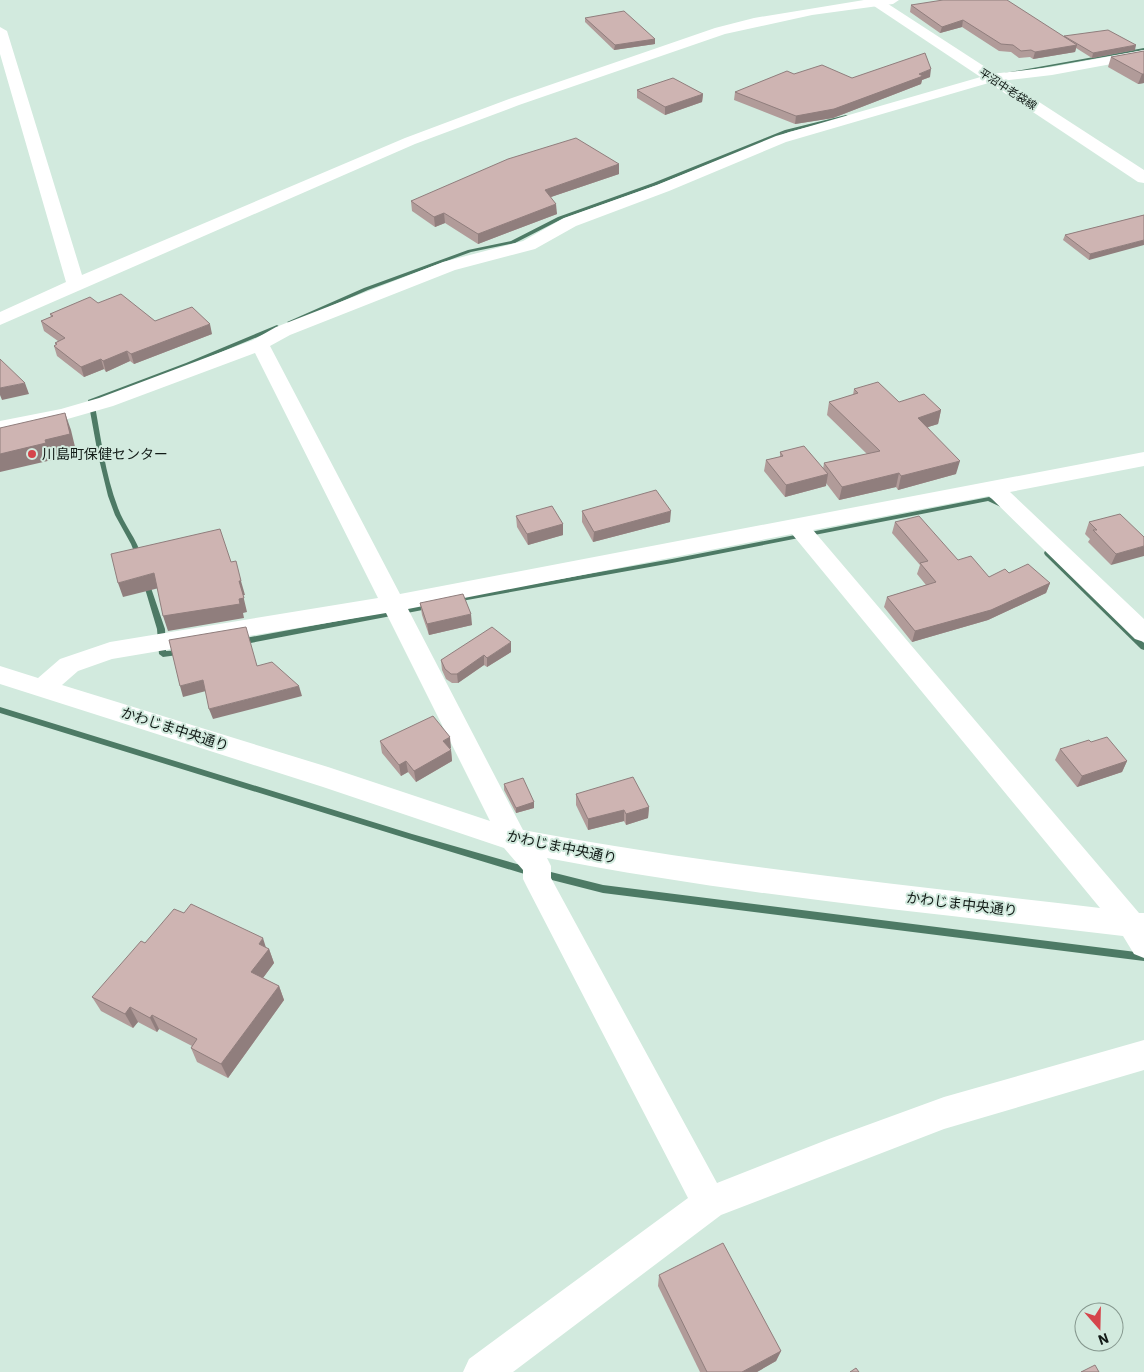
<svg xmlns="http://www.w3.org/2000/svg" width="1144" height="1372" font-family="'IBM Plex Sans','Noto Sans JP',sans-serif">
  <style>
    .lines { fill: none; stroke-linecap: round; stroke-linejoin: round }
    .stream { fill: #4d7a65; fill-rule: evenodd }
    .minor { fill: #fff; fill-rule: evenodd }
    .major { fill: #fff; fill-rule: evenodd }
    .wall { fill: #b19b99 }
    .shaded-wall { fill: #907e7d }
    .building { fill: #ceb4b2; stroke: #907e7d }
    .poi-dot { fill: #d5454b; stroke: #d2eade; stroke-width: 2 }
    .labels { text-anchor: middle; dominant-baseline: central; stroke-width: 4; stroke-linejoin: round; paint-order: stroke }
    .far-street-label { font-size: 11px; fill: #121b17; stroke: #d2eade }
    .poi-label { font-size: 14px; fill: #121b17; stroke: #d2eade; text-anchor: start }
    .street-label { font-size: 14px; fill: #121b17; stroke: #d2eade }
  </style>
  <rect width="100%" height="100%" fill="#d2eade"/>
  <g class="lines">
    <g class="stream">
      <path d="M1144 48V50L1001 75 999 74Z"/>
      <path d="M846 115 848 116V117L789 132 657 185 562 219 515 243 471 252 368 290 292 323 290 324 287 322 364 288 468 250 511 241 558 217 653 183 785 130Z"/>
      <path d="M277 325 280 327 279 328 190 365 94 401C101 437 105 474 118 508 124 525 137 539 142 557L141 559H137L131 544 115 515 108 496 98 455 88 400 186 363Z"/>
      <path d="M989 497 1006 506 1003 508 988 501 672 563 456 602 452 600 456 598 672 559Z"/>
      <path d="M1045 551H1049L1144 643V650L1141 649 1045 555 1044 553Z"/>
      <path d="M144 580H148L149 582 165 629 166 651 185 650 186 652 185 654 163 657 159 654 157 629 143 582Z"/>
      <path d="M430 604H433L434 606 433 608 240 645 236 642 240 639Z"/>
      <path d="M0 707 412 834 531 868 534 869 535 872 534 875 531 876 412 840 0 713Z"/>
      <path d="M543 870 603 885 1144 953V961L603 893 540 877 539 874 540 871Z"/>
    </g>
    <g class="minor">
      <path d="M864 0H899L893 4 812 15 725 34 519 105 415 144 0 325V312L66 282 0 54V27L7 31 82 275 405 138 509 99 715 28 754 18Z"/>
      <path d="M1144 50V58L1052 75 992 82 786 142 669 191 576 226 535 249 455 270 290 335 270 346 400 594 1144 452V466L1010 492 1144 619V642L1135 639 989 496 813 530 1139 913H1144V958L1134 954 1123 936C931 913 737 895 547 858L551 866V878L717 1183 829 1139 944 1097 1144 1040V1070L944 1129 721 1215 513 1372H463L469 1359 688 1198 527 887 523 879V870L504 848 323 787 0 684V666L38 678 60 659 110 642 378 598 255 353 113 406 64 420 0 433V421L61 409 99 398 253 340 276 327 443 262 523 241 564 218 657 185 776 136 991 74 1052 67ZM792 534 1100 908C907 885 714 866 523 830L408 609ZM386 613 490 821 328 767 62 685 78 671 112 659Z"/>
    </g>
    <path class="major" d="M865 0H882L1144 170V183L1138 182Z"/>
  </g>
  <g class="wall">
    <path d="M911 5 1064 37V36L1135 50 1092 58 1076 48 1075 52 1033 59 1030 57 1019 58 1011 52 999 51 962 27 940 33 910 12Z"/>
    <path d="M585 18 655 39V44L614 50 585 22Z"/>
    <path d="M1144 51V83L1138 84 1108 67 1111 57Z"/>
    <path d="M794 74 852 78 930 77 922 80 921 84 833 118 795 124 734 100 735 92Z"/>
    <path d="M637 90 703 94 702 102 665 115 637 98Z"/>
    <path d="M619 164V174L551 197 557 214 478 244 445 223 435 227 412 211 411 201Z"/>
    <path d="M1144 215 1089 260 1063 240 1065 235Z"/>
    <path d="M98 303 155 321 212 334 134 364 130 361 106 372 104 369 84 377 57 356 54 346 56 345 55 343 58 341 44 331 41 321 51 317 50 314Z"/>
    <path d="M854 389 899 402 941 410 938 424 928 427 956 474 898 490 896 487 839 500 826 483V486L785 497 764 471 766 460 780 457V452L823 469 824 463 867 454 827 415 829 402 853 395Z"/>
    <path d="M582 511 670 522 593 542 582 522Z"/>
    <path d="M516 516 563 524V535L528 545 517 527Z"/>
    <path d="M895 522 958 560 989 577 1009 573 1050 583 1046 593 988 620 912 642 884 607 887 597 926 585 917 574 920 565 892 533Z"/>
    <path d="M1089 522 1144 537 1111 565 1088 542 1090 539 1085 534Z"/>
    <path d="M420 603 472 625 429 635 422 615Z"/>
    <path d="M511 652 487 667 484 665 458 683H452L446 679 442 670 441 660Z"/>
    <path d="M380 741 451 748 450 749 451 750 452 761 416 782 408 772 401 776 382 753Z"/>
    <path d="M1091 742 1127 761 1122 772 1077 787 1055 760 1060 749Z"/>
    <path d="M504 784 534 802V808L516 813 504 790Z"/>
    <path d="M576 794 649 807 648 818 626 825 624 821 588 830 576 805Z"/>
    <path d="M184 913 269 949 274 963 263 978 279 986 284 1000 228 1078 197 1062 191 1048 192 1046 159 1029 157 1032 138 1022 133 1028 101 1011 92 997 145 943Z"/>
    <path d="M659 1275 781 1351 776 1361 757 1372H700L658 1286Z"/>
  </g>
  <g class="shaded-wall">
    <path d="M963 20 962 27 940 33 942 27Z"/>
    <path d="M655 39V44L614 50 615 45Z"/>
    <path d="M1077 45 1075 52 1033 59 1035 52Z"/>
    <path d="M1136 45 1135 50 1092 58 1093 53Z"/>
    <path d="M931 69 930 77 922 80 921 84 833 118 795 124 796 116 919 74Z"/>
    <path d="M1142 74H1144V83L1138 84Z"/>
    <path d="M703 94 702 102 665 115V107Z"/>
    <path d="M619 164V174L545 199V190Z"/>
    <path d="M556 204 557 214 478 244V234Z"/>
    <path d="M444 213 445 223 435 227 434 217Z"/>
    <path d="M1144 240V245L1089 260 1090 254Z"/>
    <path d="M210 324 212 334 134 364 131 354Z"/>
    <path d="M127 351 130 361 106 372 103 361Z"/>
    <path d="M101 359 104 369 84 377 81 367Z"/>
    <path d="M25 383 29 394 2 400 0 395V388Z"/>
    <path d="M941 410 938 424 915 431 918 418Z"/>
    <path d="M65 413 71 430 76 451 51 457 52 460 0 472V454L45 440Z"/>
    <path d="M960 461 956 474 898 490 901 476Z"/>
    <path d="M899 473 896 487 839 500 842 487Z"/>
    <path d="M828 474 826 486 785 497 786 485Z"/>
    <path d="M671 511 670 522 593 542 594 532Z"/>
    <path d="M563 524V535L528 545 527 534Z"/>
    <path d="M1144 546V556L1111 565 1116 554Z"/>
    <path d="M154 573 159 588 123 597 118 583Z"/>
    <path d="M239 581H241L245 595H243L247 612 243 613 244 618 168 631 163 616 239 599Z"/>
    <path d="M1050 583 1046 593 988 620 912 642 915 631Z"/>
    <path d="M471 614 472 625 429 635 427 624Z"/>
    <path d="M511 642V652L487 667V658Z"/>
    <path d="M484 655V665L458 683 457 674Z"/>
    <path d="M203 680 206 691 183 697 180 686Z"/>
    <path d="M299 686 302 696 213 719 209 709Z"/>
    <path d="M450 737 451 748 444 752 443 741Z"/>
    <path d="M451 750 452 761 416 782 414 771Z"/>
    <path d="M406 761 408 772 401 776 399 765Z"/>
    <path d="M1127 761 1122 772 1077 787 1082 776Z"/>
    <path d="M534 802V808L516 813V808Z"/>
    <path d="M649 807 648 818 626 825V814Z"/>
    <path d="M624 810V821L588 830V819Z"/>
    <path d="M263 938 267 951 269 949 274 963 257 986 251 972 259 944Z"/>
    <path d="M279 986 284 1000 228 1078 221 1064Z"/>
    <path d="M130 1007 138 1022 133 1028 125 1014Z"/>
    <path d="M152 1015 159 1029 157 1032 150 1018Z"/>
    <path d="M781 1351 776 1361 757 1372H742Z"/>
  </g>
  <g class="building">
    <path d="M943 0H1007L1077 45 1035 52 1031 50 1021 51 1013 45 1001 44 963 20 942 27 911 5Z"/>
    <path d="M624 11 655 39 615 45 585 18Z"/>
    <path d="M1108 30 1136 45 1093 53 1064 36Z"/>
    <path d="M1144 51V74H1142L1111 57Z"/>
    <path d="M925 53 931 69 919 74 923 76 834 109 796 116 735 92 787 71 794 74 822 65 852 78Z"/>
    <path d="M673 78 703 94 665 107 637 90Z"/>
    <path d="M576 138 619 164 545 190 556 204 478 234 444 213 434 217 411 201 508 159Z"/>
    <path d="M1144 215V240L1090 254 1065 235Z"/>
    <path d="M121 294 155 321 192 307 210 324 131 354 127 351 103 361 101 359 81 367 54 346 57 344 55 343 65 338 41 321 53 316 50 314 90 297 98 303Z"/>
    <path d="M0 359 25 383 0 388Z"/>
    <path d="M878 382 899 402 924 394 941 410 918 418 960 461 901 476 899 473 842 487 824 463 880 451 829 402 858 393 854 389Z"/>
    <path d="M65 413 70 434 45 440 46 443 0 454V428Z"/>
    <path d="M804 446 828 474 786 485 766 460 783 456 780 452Z"/>
    <path d="M656 490 671 511 594 532 582 511Z"/>
    <path d="M552 506 563 524 527 534 516 516Z"/>
    <path d="M1120 514 1144 537V546L1116 554 1093 530H1097L1089 522Z"/>
    <path d="M919 516 958 560 971 556 989 577 1005 569 1009 573 1028 564 1050 583 991 610 915 631 887 597 936 582 920 563 928 561 895 522Z"/>
    <path d="M220 529 231 562 236 561 241 581H239L244 598 239 599 240 604 163 616 154 573 118 583 111 554Z"/>
    <path d="M463 594 471 614 427 624 420 603Z"/>
    <path d="M246 627 257 666 272 662 299 686 209 709 203 680 180 686 169 640Z"/>
    <path d="M492 627 511 642 487 658 484 655 457 674H451L445 669 441 660Z"/>
    <path d="M433 716 450 737 443 741 451 750 414 771 406 761 399 765 380 741Z"/>
    <path d="M1107 737 1127 761 1082 776 1060 749 1089 740 1091 742Z"/>
    <path d="M633 777 649 807 626 814 624 810 588 819 576 794Z"/>
    <path d="M523 778 534 802 516 808 504 784Z"/>
    <path d="M191 904 263 938 259 944 269 949 251 972 279 986 221 1064 191 1048 197 1039 152 1015 150 1018 130 1007 125 1014 92 997 141 941 145 943 174 909 184 913Z"/>
    <path d="M723 1243 781 1351 742 1372H707L659 1275Z"/>
    <path d="M1095 1365 1099 1372H1081Z"/>
    <path d="M856 1368 859 1372H850Z"/>
  </g>
  <circle class="poi-dot" cx="32" cy="454" r="5"/>
  <g class="labels">
    <g class="far-street-label">
      <text transform="translate(1008 89) rotate(33)">平沼中老袋線</text>
    </g>
    <g class="poi-label">
      <text x="42" y="454">川島町保健センター</text>
    </g>
    <g class="street-label">
      <text transform="translate(175 729) rotate(18)">かわじま中央通り</text>
      <text transform="translate(562 847) rotate(12)">かわじま中央通り</text>
      <text transform="translate(962 904) rotate(7)">かわじま中央通り</text>
    </g>
  </g>
  <g transform="translate(1099 1327) rotate(160)"><circle r="24" fill="#d2eade" stroke="#85978e"/>
  <path d="M0-4L9 19L0 12L-9 19Z" fill="#d5454b"/>
  <text y="-8" font-size="14" font-weight="bold" text-anchor="middle" fill="#121b17">N</text>
  </g>
</svg>
